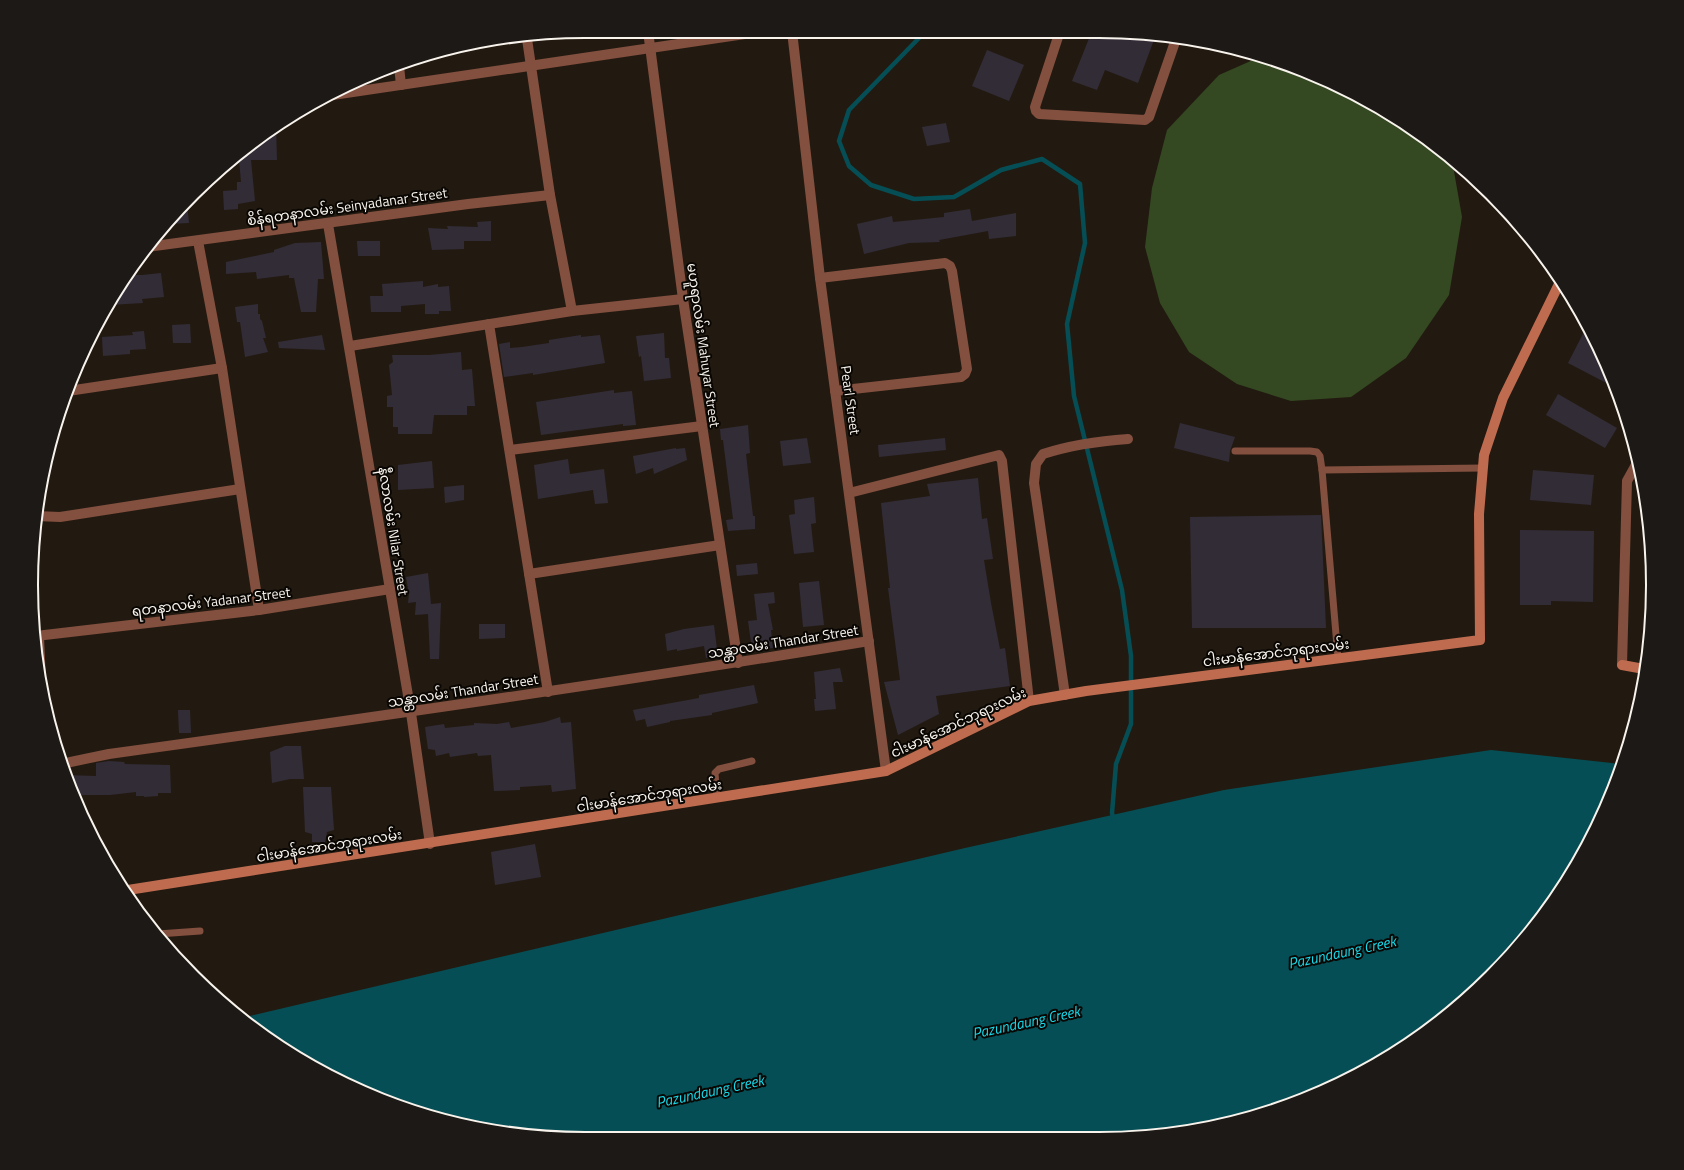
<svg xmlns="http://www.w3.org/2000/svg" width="1684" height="1170" font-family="'Titillium Web','Noto Sans Myanmar',sans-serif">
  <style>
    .green { fill: #344922 }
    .water { fill: #064e55 }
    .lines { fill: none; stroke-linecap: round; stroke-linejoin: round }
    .stream { stroke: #064e55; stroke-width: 4.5 }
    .building { fill: #322c37 }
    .lane { stroke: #834f3f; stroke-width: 7 }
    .street { stroke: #834f3f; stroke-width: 10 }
    .secondary { stroke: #bf6b50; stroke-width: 10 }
    .labels { text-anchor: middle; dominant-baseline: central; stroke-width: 4; stroke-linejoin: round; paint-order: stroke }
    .street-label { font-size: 14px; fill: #f8f3ec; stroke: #090603 }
    .water-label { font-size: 15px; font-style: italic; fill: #15dced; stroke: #090603 }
    .rim { fill: none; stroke: #f8f3ec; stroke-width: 2 }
  </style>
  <rect width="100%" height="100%" fill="#221a10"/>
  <path class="green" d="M1262 56 1277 60 1376 105 1436 146 1452 160 1462 217 1449 295 1406 358 1351 397 1291 401 1237 384 1189 352 1160 303 1145 247 1152 188 1167 130 1219 75Z"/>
  <path class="water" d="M1491 750 1621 764 1596 830 1539 922 1464 1001 1344 1082 1243 1120 1172 1134 549 1138 442 1120 340 1082 248 1025 241 1018 965 848 1224 790Z"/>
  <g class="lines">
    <path class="stream" d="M923 31 919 38 849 110 839 141 849 166 871 185 914 199 954 197 1001 170 1042 159 1080 184 1085 243 1067 324 1074 396 1122 590 1131 656V724L1116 764 1112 813 1114 821"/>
  </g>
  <g class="building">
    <path d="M1092 31 1155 37 1138 83 1105 70 1097 90 1072 81Z"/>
    <path d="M987 50 1024 65 1009 101 972 86Z"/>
    <path d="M946 123 950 142 927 146 922 127Z"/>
    <path d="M276 126 277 160H251L255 201 238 204V209L224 210 223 191 237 190V182H241L239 159H238Z"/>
    <path d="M187 203 189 223 166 224 168 220Z"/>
    <path d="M970 209 972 221 1016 213V236L989 239 988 231 939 240 940 242 909 243 864 254 857 224 892 216 893 222 944 217V213Z"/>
    <path d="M491 221V241H464V249L432 250 428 228 448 229 447 226 478 227 477 222Z"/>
    <path d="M357 241H380V256H358Z"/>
    <path d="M321 242 324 279H318L316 312H301L294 278H289V275L257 279 256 272 226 274V262L274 252V250L295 243Z"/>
    <path d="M161 273 164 297 142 299 143 303 109 305 126 275H142Z"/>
    <path d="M423 281V287L438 284V287L449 286 451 311H439V314H425V304L401 306V312H371L370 296H383L382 284Z"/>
    <path d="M258 304V314H260V319L262 321 266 338H263L268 352 245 357 240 322H237L235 307Z"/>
    <path d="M190 324 191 343H173L172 325Z"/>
    <path d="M1587 326 1595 345 1614 387 1568 363Z"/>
    <path d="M144 331 146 349 130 350V354L103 356 102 337 133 335 132 332Z"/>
    <path d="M664 333 665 358H669L671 378 644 381 641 356 639 357 636 336Z"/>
    <path d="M322 335 325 350 279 348 278 342Z"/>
    <path d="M581 335V337L600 335 605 363 533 375V373L504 377 499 344 510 342V348L522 347 549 343V340Z"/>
    <path d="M461 352 462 370 472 369 475 406H467V415H434L432 434H398V427H393V407H387V396L392 395 389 365 393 362 392 355H429Z"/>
    <path d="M614 390V393L632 391 636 425 623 426V424L541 435 536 402Z"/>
    <path d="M1558 394 1617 428 1605 448 1546 415Z"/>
    <path d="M1180 423 1235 437 1230 451 1229 462 1174 448Z"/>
    <path d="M748 425 750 453 746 454 753 516H755V529L728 531 726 520 733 519 723 440H721L720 429Z"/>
    <path d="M807 438 811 463 783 466 780 441Z"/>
    <path d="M945 438 946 450 879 457 878 445Z"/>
    <path d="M676 448V449L685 448 687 460 654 474 653 468 636 474 633 456Z"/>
    <path d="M568 459 570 474 604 469 608 503 595 504 593 490 538 499 534 465Z"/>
    <path d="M432 461 434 488 398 490V465Z"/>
    <path d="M1533 470 1594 475 1591 505 1530 500Z"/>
    <path d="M978 478 982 519 987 518 993 559 984 560 991 603 1000 649 1005 648 1010 686 936 696 939 714 898 735 884 682 900 680 888 588H890L881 503 930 496 927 484Z"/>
    <path d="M464 485V500L445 503 444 487Z"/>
    <path d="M814 497 816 523 811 524 814 552 794 554 789 515 795 514 794 500Z"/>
    <path d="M1321 515 1326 628H1192L1190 517Z"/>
    <path d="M1520 530 1594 531 1593 602 1551 601V605H1520Z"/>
    <path d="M757 563 758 574 737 576 736 565Z"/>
    <path d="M428 573 431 604 441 603 439 659H430L428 614 415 615 416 602 408 603 409 594 406 577Z"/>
    <path d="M819 581 824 625 803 627 799 583Z"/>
    <path d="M774 592 775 603 768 604 773 630H771L773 648 752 650 748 621 757 620 754 594Z"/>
    <path d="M479 624H505V638L479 639Z"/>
    <path d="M714 625 718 657 706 658 704 646 677 651V649L667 651 665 634 684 629Z"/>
    <path d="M840 668 843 682H833L836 709 815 711 814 699H816L814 672Z"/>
    <path d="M754 685 758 703 712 713V715L670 721V722L647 727 645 719 636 721 633 710 699 698V695Z"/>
    <path d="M178 710H190L191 733H179Z"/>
    <path d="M560 717 561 723 571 722 576 789 552 792 551 785 520 787V790L494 791 491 755 478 756 477 753 450 757 449 753 436 756 435 750 428 749 425 727 444 724 445 728 474 725V723L497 724 509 722 511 728 545 722Z"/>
    <path d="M285 746H301L304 779H290L272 783 270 752Z"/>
    <path d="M109 761 124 762 125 764 170 765 171 793H158V796L144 797V796H136V792L110 795H74L65 775 96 776V763Z"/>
    <path d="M303 787H331L334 830 327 832 325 842H312V834L305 832Z"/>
    <path d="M535 844 541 877 495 885 491 852Z"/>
  </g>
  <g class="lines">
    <g class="lane">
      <path d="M1235 451H1310L1317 452 1320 456 1322 470"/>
      <path d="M1338 658 1322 470 1483 468"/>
      <path d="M717 798 715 773 719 769 752 761"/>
      <path d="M158 934 200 931"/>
    </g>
    <g class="street">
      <path d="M648 31 683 299 738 663"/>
      <path d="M792 31 820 278 886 771"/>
      <path d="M1060 31 1035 107 1036 111 1039 114 1145 120 1149 117 1176 39"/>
      <path d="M527 39 550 195 572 311"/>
      <path d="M399 66 401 85"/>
      <path d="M326 96 766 31"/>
      <path d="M328 224 411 713 430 844"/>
      <path d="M198 241 222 368 259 610"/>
      <path d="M147 247 468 204 550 195"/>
      <path d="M820 278 945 263 950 266 952 271 967 369 965 374 961 377 835 391"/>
      <path d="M489 324 548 692"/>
      <path d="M350 346 572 311 683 299"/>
      <path d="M68 391 222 368"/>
      <path d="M510 450 702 426"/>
      <path d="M849 493 999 455 1002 461 1029 701"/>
      <path d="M36 516 60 517 240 489"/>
      <path d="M529 574 720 545"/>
      <path d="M36 636 259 610 390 589"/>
      <path d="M39 637 41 681"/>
      <path d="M1622 665 1627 481 1637 463"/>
      <path d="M1065 695 1034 483 1036 464 1043 454C1071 445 1099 441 1128 439"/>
      <path d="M61 764 109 754C363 719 616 683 869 641"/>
    </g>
    <g class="secondary">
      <path d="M1622 665 1644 669"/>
      <path d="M128 890 886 771 1029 701 1086 691 1480 640 1479 514 1484 455 1503 398 1560 282"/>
    </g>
  </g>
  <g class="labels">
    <g class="street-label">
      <text transform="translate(347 206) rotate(-8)">စိန်ရတနာလမ်း Seinyadanar Street</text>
      <text transform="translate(704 345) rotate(82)">မဟူရာလမ်း Mahuyar Street</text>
      <text transform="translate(851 400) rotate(82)">Pearl Street</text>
      <text transform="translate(394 531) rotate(81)">နီလာလမ်း Nilar Street</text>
      <text transform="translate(211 601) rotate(-7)">ရတနာလမ်း Yadanar Street</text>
      <text transform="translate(783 641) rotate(-9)">သန္တာလမ်း Thandar Street</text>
      <text transform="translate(1276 652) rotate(-7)">ငါးမာန်အောင်ဘုရားလမ်း</text>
      <text transform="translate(463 690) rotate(-9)">သန္တာလမ်း Thandar Street</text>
      <text transform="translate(958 722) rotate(-25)">ငါးမာန်အောင်ဘုရားလမ်း</text>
      <text transform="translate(649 795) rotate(-9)">ငါးမာန်အောင်ဘုရားလမ်း</text>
      <text transform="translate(329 845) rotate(-9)">ငါးမာန်အောင်ဘုရားလမ်း</text>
    </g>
    <g class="water-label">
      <text transform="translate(1342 952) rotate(-12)">Pazundaung Creek</text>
      <text transform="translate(1026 1022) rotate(-12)">Pazundaung Creek</text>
      <text transform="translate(710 1091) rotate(-12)">Pazundaung Creek</text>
    </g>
  </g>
  <path d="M0 0H1684V1170H0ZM585 38H1099A547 547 0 0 1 1646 585V585A547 547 0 0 1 1099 1132H585A547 547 0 0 1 38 585V585A547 547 0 0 1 585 38Z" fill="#1c1916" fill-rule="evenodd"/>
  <path class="rim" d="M585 38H1099A547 547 0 0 1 1646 585V585A547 547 0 0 1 1099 1132H585A547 547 0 0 1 38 585V585A547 547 0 0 1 585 38Z"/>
</svg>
